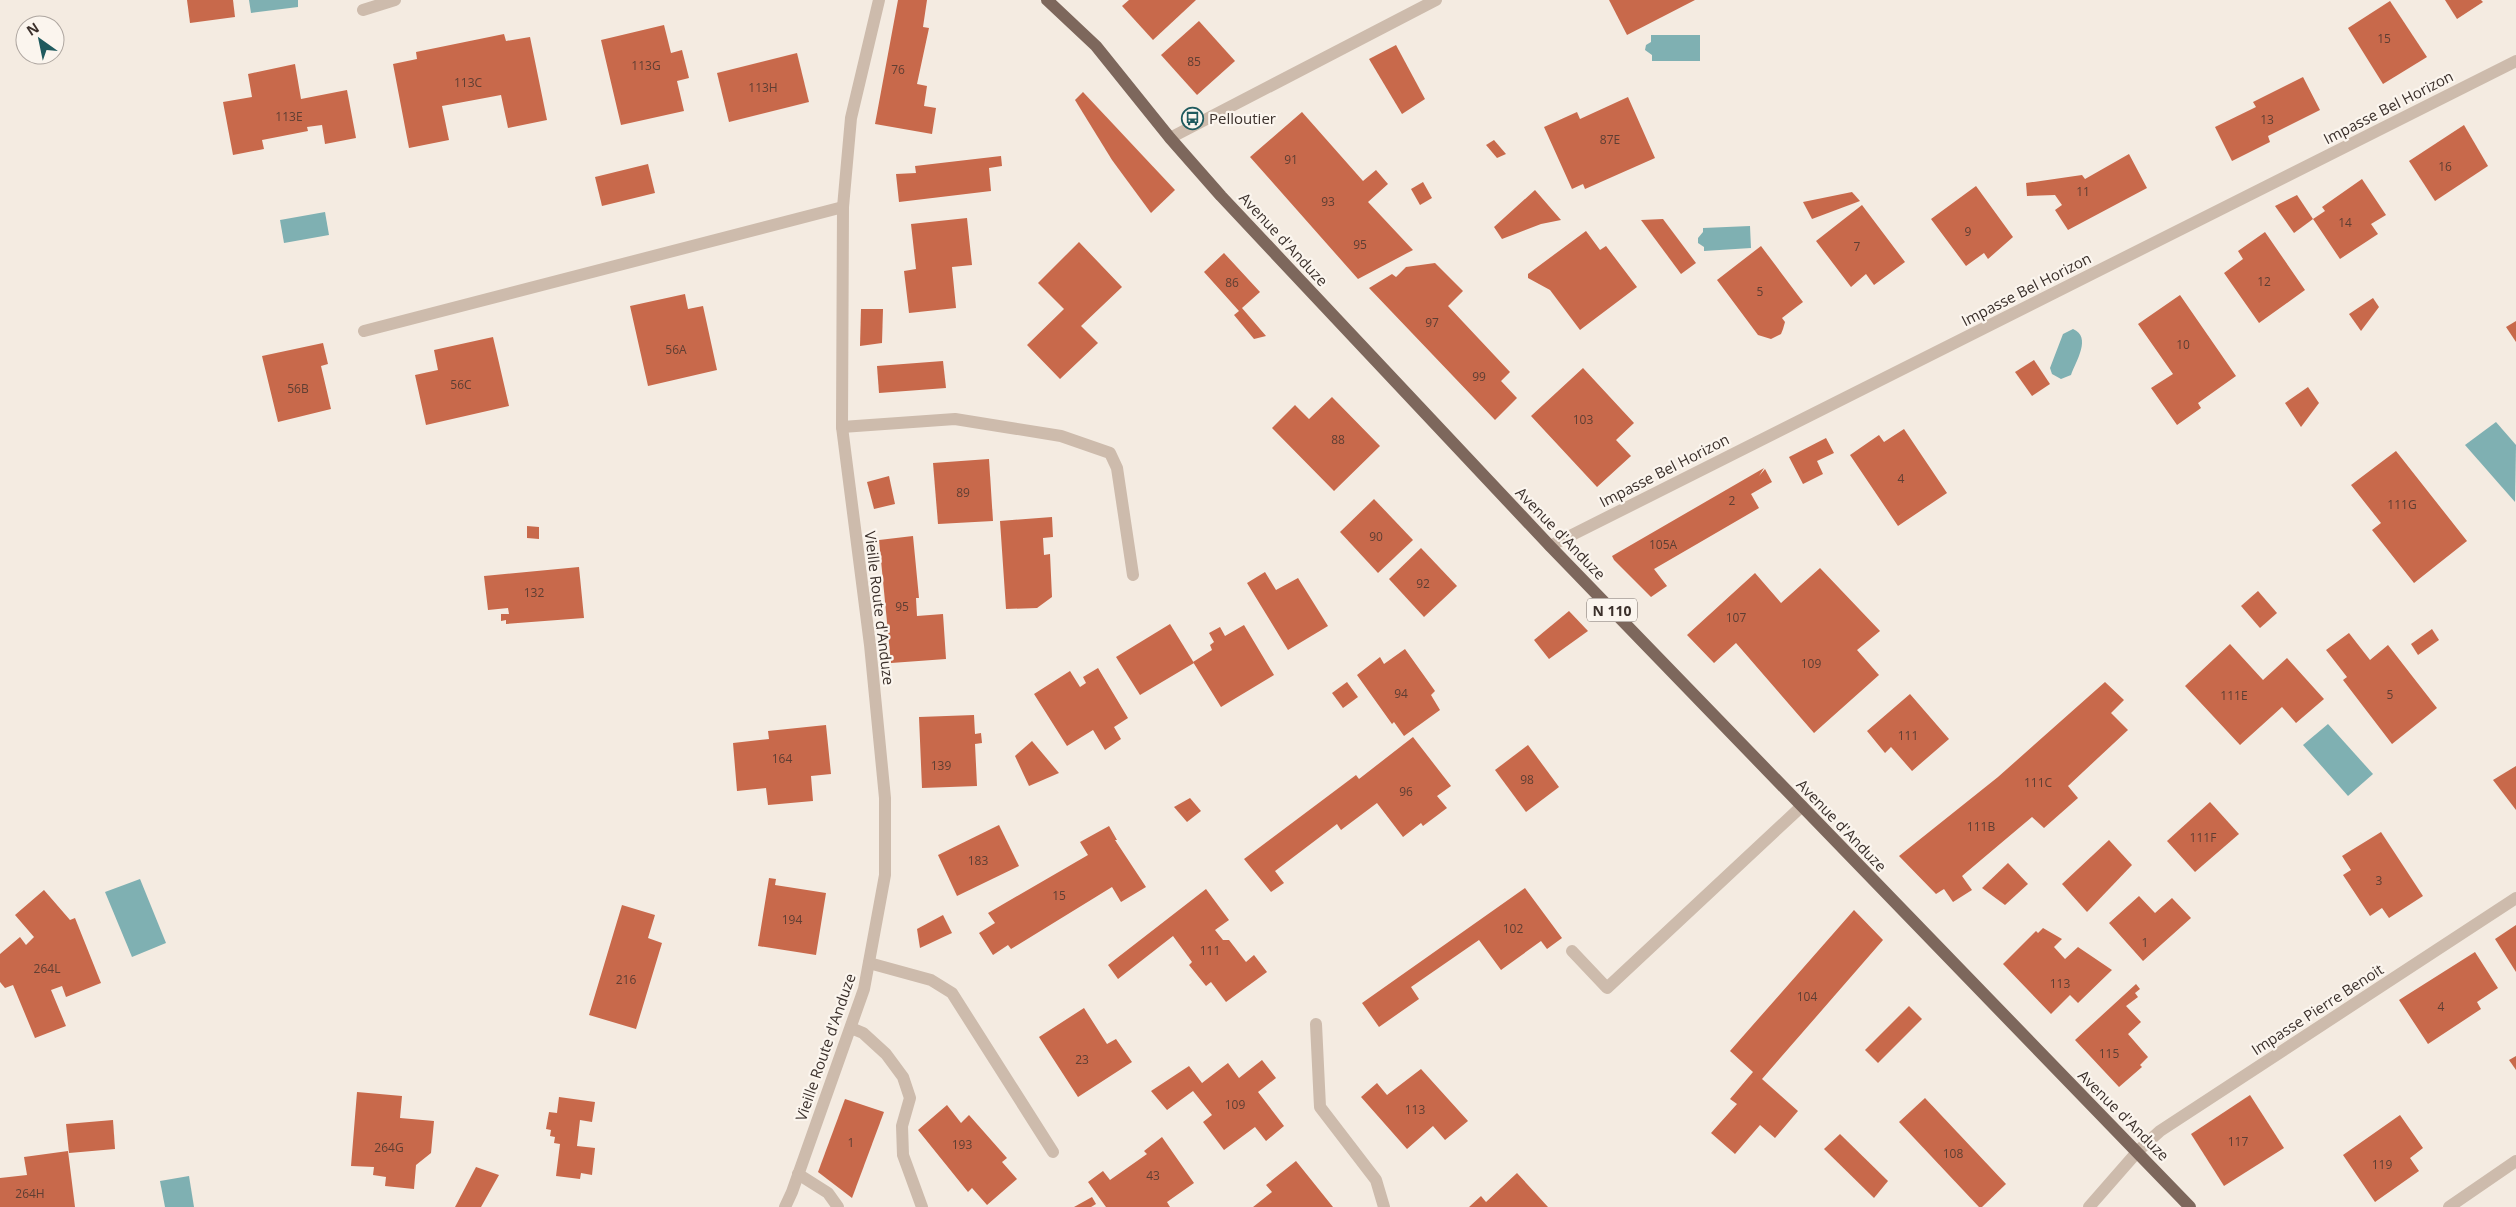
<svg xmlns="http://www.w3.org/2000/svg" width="2516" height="1207" font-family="'Open Sans',sans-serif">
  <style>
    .water { fill: #7fb0b2 }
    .building { fill: #c8694b }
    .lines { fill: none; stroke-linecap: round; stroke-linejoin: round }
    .lane { stroke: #cdbbac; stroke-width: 12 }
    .street { stroke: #cdbbac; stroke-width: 12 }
    .primary { stroke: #7d675c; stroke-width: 12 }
    .labels { text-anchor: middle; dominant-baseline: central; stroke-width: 4.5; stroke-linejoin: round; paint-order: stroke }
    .number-label { font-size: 12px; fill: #5e3e33 }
    .shield { fill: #fbf5ee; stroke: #756b66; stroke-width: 1 }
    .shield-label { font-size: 14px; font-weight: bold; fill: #3b302b }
    .street-label { font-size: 15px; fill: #3b302b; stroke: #fbf5ee }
    .poi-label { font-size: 15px; fill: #3b302b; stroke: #fbf5ee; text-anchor: start }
  </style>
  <rect width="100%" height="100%" fill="#f4ebe1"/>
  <g class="water">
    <path d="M249 0H298V7L251 13Z"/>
    <path d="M1651 35H1700V61H1652V55L1645 50 1646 45 1651 42Z"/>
    <path d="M325 212 329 235 284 243 280 220Z"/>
    <path d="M1750 226 1751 248 1704 251V247L1698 243V238L1703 232V228Z"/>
    <path d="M2073 329C2092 337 2076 361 2071 375L2061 379 2052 374 2050 368 2063 334Z"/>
    <path d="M2496 422 2516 445 2515 502 2465 445Z"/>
    <path d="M2328 724 2373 774 2348 796 2303 745Z"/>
    <path d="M140 879 166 943 132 957 105 892Z"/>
    <path d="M189 1176 194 1207H165L160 1181Z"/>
  </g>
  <g class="building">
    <path d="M187 0H233L235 17 190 23Z"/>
    <path d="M898 0H927L923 27 929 28 917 84 927 86 924 106 936 108 932 134 875 124Z"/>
    <path d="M1129 0H1196L1153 40 1122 6Z"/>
    <path d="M1609 0H1695L1627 35Z"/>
    <path d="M2445 0H2481L2483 2 2457 19Z"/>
    <path d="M2390 1 2427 57 2383 84 2348 28Z"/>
    <path d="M1199 21 1235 61 1197 95 1161 55Z"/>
    <path d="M664 25 671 53 682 50 689 78 677 81 684 111 621 125 601 40Z"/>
    <path d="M504 34 506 41 530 37 547 120 508 128 501 95 442 106 449 140 409 148 393 64 417 59 416 52Z"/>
    <path d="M1396 45 1425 99 1402 114 1369 59Z"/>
    <path d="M797 53 809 102 729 122 717 73Z"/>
    <path d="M295 64 301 99 347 90 356 138 325 144 322 125 307 127 308 131 262 140 264 149 233 155 223 102 252 97 248 74Z"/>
    <path d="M2303 77 2320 110 2268 136 2270 142 2232 161 2215 127 2256 107 2253 102Z"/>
    <path d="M1083 92 1175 190 1151 213 1112 160 1075 100Z"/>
    <path d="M1628 97 1655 158 1585 189 1583 184 1572 189 1544 127 1577 112 1580 119Z"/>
    <path d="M1302 112 1363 181 1376 170 1388 184 1368 202 1413 250 1358 279 1250 157Z"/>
    <path d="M2464 125 2488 166 2435 201 2409 161Z"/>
    <path d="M1494 140 1506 154 1497 158 1486 145Z"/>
    <path d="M2129 154 2147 188 2068 230 2055 210 2062 205 2055 195 2027 196 2026 183 2082 175 2085 179Z"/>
    <path d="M1001 156 1002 166 989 168 991 191 899 202 896 174 916 173 915 166Z"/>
    <path d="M648 164 655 193 602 206 595 177Z"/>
    <path d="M2362 179 2386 215 2371 224 2378 234 2340 259 2313 219 2325 211 2322 207Z"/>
    <path d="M1423 182 1432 198 1420 205 1411 189Z"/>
    <path d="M1976 186 2013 237 1988 259 1984 253 1966 266 1931 219Z"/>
    <path d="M1535 190 1561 220 1541 224 1502 239 1494 227Z"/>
    <path d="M1852 192 1860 201 1812 219 1803 202Z"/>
    <path d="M2297 195 2313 219 2294 233 2275 206Z"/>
    <path d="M1862 205 1905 262 1874 285 1866 274 1851 287 1816 241Z"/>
    <path d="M967 218 972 265 952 267 956 308 909 313 904 271 916 269 911 224Z"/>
    <path d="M1663 219 1696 263 1681 274 1641 220Z"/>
    <path d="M1586 231 1600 250 1606 246 1637 287 1580 330 1550 290 1528 278V274Z"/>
    <path d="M2265 232 2305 290 2259 323 2224 273 2243 259 2238 251Z"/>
    <path d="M1079 242 1122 287 1081 326 1098 343 1060 379 1027 345 1064 309 1038 283Z"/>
    <path d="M1761 246 1803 302 1782 318 1785 322 1783 329 1781 334 1771 339 1758 335 1717 280Z"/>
    <path d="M1224 253 1260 292 1242 308 1266 336 1254 339 1234 315 1239 311 1204 272Z"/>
    <path d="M1435 263 1463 291 1448 306 1510 372 1501 381 1517 398 1495 420 1369 288 1392 274 1396 277 1406 267Z"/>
    <path d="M685 294 688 309 703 306 717 370 648 386 630 306Z"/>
    <path d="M2180 295 2236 376 2198 403 2201 408 2177 425 2151 388 2173 374 2138 324Z"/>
    <path d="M2373 298 2379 307 2361 331 2349 314Z"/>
    <path d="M861 309H883L882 343 860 346Z"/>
    <path d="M2516 321V342L2506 327Z"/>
    <path d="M493 337 509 406 426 425 415 375 438 370 434 350Z"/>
    <path d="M323 343 328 364 321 366 331 409 278 422 262 356Z"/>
    <path d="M2034 360 2050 384 2032 396 2015 372Z"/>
    <path d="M943 361 946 388 879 393 877 366Z"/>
    <path d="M1583 368 1634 423 1616 440 1631 456 1597 487 1531 416Z"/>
    <path d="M2308 387 2319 403 2301 427 2285 403Z"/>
    <path d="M1332 397 1380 446 1334 491 1272 428 1295 405 1309 419Z"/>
    <path d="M1904 429 1947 493 1898 526 1850 455 1879 435 1884 442Z"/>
    <path d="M1826 438 1834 453 1817 461 1823 474 1803 484 1789 457Z"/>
    <path d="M2396 451 2467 541 2414 583 2372 530 2381 523 2351 485Z"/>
    <path d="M989 459 993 521 938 524 933 463Z"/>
    <path d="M1764 468 1759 476 1765 469 1772 482 1751 494 1759 508 1654 569 1667 586 1651 597 1614 560 1612 556Z"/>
    <path d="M889 476 895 504 874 509 867 482Z"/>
    <path d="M1374 499 1413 540 1378 573 1340 532Z"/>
    <path d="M1052 517 1053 537 1043 538 1044 555 1050 554 1052 597 1037 608 1006 609 1000 521Z"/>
    <path d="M527 526 539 527V539L527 538Z"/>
    <path d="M913 536 919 598H916L917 616 943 614 946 659 891 663 879 540Z"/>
    <path d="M1421 548 1457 586 1424 617 1389 579Z"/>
    <path d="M579 567 584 618 506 624V620L501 621V614H509L508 608 488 610 484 576Z"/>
    <path d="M1820 568 1880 631 1857 650 1879 675 1814 733 1736 643 1714 663 1687 635 1755 573 1781 603Z"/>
    <path d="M1265 572 1276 590 1298 578 1328 626 1288 650 1247 583Z"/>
    <path d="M2258 591 2277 613 2260 628 2241 606Z"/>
    <path d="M1569 611 1588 631 1549 659 1534 640Z"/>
    <path d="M1170 624 1194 663 1140 695 1116 657Z"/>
    <path d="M1244 625 1274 675 1221 707 1193 662 1212 650 1210 645 1214 642 1209 633 1220 627 1225 636Z"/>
    <path d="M2432 629 2439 640 2418 655 2411 644Z"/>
    <path d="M2349 633 2370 660 2388 645 2437 708 2392 744 2343 680 2347 677 2326 650Z"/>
    <path d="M2230 644 2263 680 2287 658 2324 699 2296 723 2282 707 2240 745 2185 686Z"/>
    <path d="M1405 649 1435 691 1431 695 1440 710 1404 736 1394 722 1392 724 1357 675 1380 657 1384 664Z"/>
    <path d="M1098 668 1128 718 1114 727 1121 739 1105 750 1093 730 1067 746 1034 694 1070 671 1080 687 1086 683 1083 677Z"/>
    <path d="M1347 682 1358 697 1343 708 1332 693Z"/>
    <path d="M2105 682 2124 700 2111 713 2128 730 2068 786 2078 798 2044 828 2032 817 1962 876 1972 890 1953 902 1944 889 1936 894 1899 856 1998 777Z"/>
    <path d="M1910 694 1949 739 1912 771 1891 747 1885 753 1867 731Z"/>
    <path d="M974 715 975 734 981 733 982 743 975 744 977 786 922 788 919 717Z"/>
    <path d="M826 725 831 774 811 776 813 801 768 805 766 788 737 791 733 743 769 739 768 731Z"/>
    <path d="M1413 737 1451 786 1437 796 1447 808 1423 826 1421 823 1403 837 1377 803 1341 830 1337 824 1275 871 1284 883 1271 892 1244 859 1356 775 1359 779Z"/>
    <path d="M1032 741 1059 773 1029 786 1015 756Z"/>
    <path d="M1528 745 1559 787 1526 812 1495 770Z"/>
    <path d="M2516 766V810L2493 780Z"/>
    <path d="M1190 798 1201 811 1187 822 1174 807Z"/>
    <path d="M2210 802 2239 834 2195 872 2167 841Z"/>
    <path d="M999 825 1019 866 957 896 938 855Z"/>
    <path d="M1109 826 1117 840H1115L1146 887 1121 902 1112 887 1011 949 1008 945 993 955 979 933 995 923 988 913 1088 855 1080 842Z"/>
    <path d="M2381 832 2423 896 2389 918 2382 908 2370 916 2343 875 2351 870 2342 856Z"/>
    <path d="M2109 840 2132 865 2087 912 2062 884Z"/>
    <path d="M2008 863 2028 884 2005 905 1982 888Z"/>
    <path d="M769 878 776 879 775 885 826 893 816 955 758 946Z"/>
    <path d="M1525 888 1562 938 1547 949 1541 941 1501 970 1479 940 1411 987 1419 999 1379 1027 1362 1003Z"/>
    <path d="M1206 889 1229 920 1215 930 1223 940H1229L1246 962 1254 955 1267 972 1226 1002 1211 982 1206 986 1189 965 1192 962 1173 936 1118 979 1108 965Z"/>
    <path d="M44 890 70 920 75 918 101 983 66 997 62 986 51 990 66 1026 35 1038 13 985 5 988 0 982V954L20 937 26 945 34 937 15 915Z"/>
    <path d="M2139 896 2155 913 2172 898 2191 918 2143 961 2109 923Z"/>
    <path d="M622 905 655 915 648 938 662 943 636 1029 589 1015Z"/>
    <path d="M1854 910 1883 940 1762 1079 1798 1111 1775 1138 1760 1125 1735 1154 1711 1133 1737 1104 1730 1099 1753 1072 1730 1051Z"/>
    <path d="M943 915 952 933 920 948 917 929Z"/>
    <path d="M2516 925V972L2495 939Z"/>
    <path d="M2043 928 2062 939 2054 947 2065 959 2078 947 2112 970 2078 1003 2070 995 2051 1014 2003 964 2036 931 2038 933Z"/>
    <path d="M2475 952 2498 988 2477 1002 2481 1009 2428 1044 2399 1000Z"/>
    <path d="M2136 984 2140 989 2135 993 2138 997 2126 1006 2141 1022 2128 1034 2148 1057 2140 1065 2142 1067 2119 1087 2075 1040Z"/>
    <path d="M1909 1006 1922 1019 1878 1063 1865 1050Z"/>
    <path d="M1084 1008 1107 1044 1116 1039 1132 1062 1078 1097 1039 1037Z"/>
    <path d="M2516 1056V1070L2509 1060Z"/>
    <path d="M1262 1060 1276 1078 1258 1092 1284 1126 1266 1141 1255 1127 1224 1150 1203 1122 1212 1115 1193 1091 1167 1110 1151 1091 1189 1066 1202 1083 1228 1063 1239 1078Z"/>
    <path d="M1421 1069 1468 1121 1445 1140 1433 1126 1407 1149 1361 1097 1377 1083 1387 1095Z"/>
    <path d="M357 1092 402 1096 400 1118 434 1121 431 1153 416 1165 414 1189 385 1186 386 1177 373 1175 374 1167 351 1166Z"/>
    <path d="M2250 1095 2284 1148 2224 1186 2191 1134Z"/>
    <path d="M559 1097 595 1102 592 1122 580 1120 577 1146 595 1148 592 1175 581 1173 580 1179 556 1176 560 1144 554 1143 555 1137 550 1136 551 1130 546 1129 549 1112 557 1113Z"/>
    <path d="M1925 1098 2006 1184 1982 1207H1979L1899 1122Z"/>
    <path d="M845 1099 884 1112 852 1198 818 1172Z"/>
    <path d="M947 1105 961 1123 969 1115 1007 1158 1002 1162 1017 1179 987 1205 972 1188 968 1192 918 1130Z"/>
    <path d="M2400 1115 2423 1148 2410 1158 2419 1171 2375 1202 2343 1155Z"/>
    <path d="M113 1120 115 1149 69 1153 66 1124Z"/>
    <path d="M1840 1134 1888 1181 1874 1198 1824 1149Z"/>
    <path d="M1162 1137 1194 1183 1167 1202 1170 1207H1106L1088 1182 1103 1171 1110 1180 1147 1154 1144 1151Z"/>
    <path d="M68 1151 75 1207H0V1178L27 1175 24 1157Z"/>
    <path d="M1296 1161 1333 1207H1253L1272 1192 1266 1185Z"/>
    <path d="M476 1167 499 1175 481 1207H455Z"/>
    <path d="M1517 1173 1548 1207H1469L1481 1196 1486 1202Z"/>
    <path d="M1092 1197 1096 1204 1091 1207H1074Z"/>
  </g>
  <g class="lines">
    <g class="lane">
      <path d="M1170 138 1436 0"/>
      <path d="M842 427 955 419 1061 436 1110 453 1117 468 1133 575"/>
      <path d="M1572 951 1607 988 1802 806"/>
      <path d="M869 963 931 980 952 993 1053 1152"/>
      <path d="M798 1174 828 1193 838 1207"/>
      <path d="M2449 1207 2516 1161"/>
    </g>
    <g class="street">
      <path d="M363 10 395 0"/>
      <path d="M364 331 843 207"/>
      <path d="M1550 546 2516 61"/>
      <path d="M1316 1024 1320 1107 1376 1180 1384 1207"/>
      <path d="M851 1028 863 1033 886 1054 903 1077 910 1098 902 1126 903 1155 922 1207"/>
      <path d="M785 1207 792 1192 864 989 885 875V798L870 645 842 427 843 207 851 118 879 0"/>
      <path d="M2089 1207 2138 1151 2160 1131 2516 898"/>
    </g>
    <path class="primary" d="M1047 0 1096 46 1170 138 1221 196 1550 546 2190 1207"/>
  </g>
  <defs>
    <symbol id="bus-ring" viewBox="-11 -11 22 22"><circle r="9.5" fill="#fbf5ee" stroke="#1f5a5e" stroke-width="1.5"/><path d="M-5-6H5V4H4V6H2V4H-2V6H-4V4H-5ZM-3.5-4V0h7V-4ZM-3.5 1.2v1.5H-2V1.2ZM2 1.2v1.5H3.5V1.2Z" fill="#1f5a5e"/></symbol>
  </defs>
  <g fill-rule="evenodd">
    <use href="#bus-ring" x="1180" y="106" width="25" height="25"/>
  </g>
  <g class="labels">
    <g class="number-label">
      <text x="2384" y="38">15</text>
      <text x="1194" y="61">85</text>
      <text x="646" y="65">113G</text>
      <text x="898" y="69">76</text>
      <text x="468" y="82">113C</text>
      <text x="763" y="87">113H</text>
      <text x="289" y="116">113E</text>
      <text x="2267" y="119">13</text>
      <text x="1610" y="139">87E</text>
      <text x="1291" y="159">91</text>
      <text x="2445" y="166">16</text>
      <text x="2083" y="191">11</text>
      <text x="1328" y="201">93</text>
      <text x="2345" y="222">14</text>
      <text x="1968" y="231">9</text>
      <text x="1360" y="244">95</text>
      <text x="1857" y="246">7</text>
      <text x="2264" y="281">12</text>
      <text x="1232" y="282">86</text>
      <text x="1760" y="291">5</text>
      <text x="1432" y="322">97</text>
      <text x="2183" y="344">10</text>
      <text x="676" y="349">56A</text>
      <text x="1479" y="376">99</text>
      <text x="461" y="384">56C</text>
      <text x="298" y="388">56B</text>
      <text x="1583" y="419">103</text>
      <text x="1338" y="439">88</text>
      <text x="1901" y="478">4</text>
      <text x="963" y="492">89</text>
      <text x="1732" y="500">2</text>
      <text x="2402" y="504">111G</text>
      <text x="1376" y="536">90</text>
      <text x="1663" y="544">105A</text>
      <text x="1423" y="583">92</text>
      <text x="534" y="592">132</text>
      <text x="902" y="606">95</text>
      <text x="1736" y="617">107</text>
      <text x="1811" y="663">109</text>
      <text x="1401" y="693">94</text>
      <text x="2390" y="694">5</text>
      <text x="2234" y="695">111E</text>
      <text x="1908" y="735">111</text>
      <text x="782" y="758">164</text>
      <text x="941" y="765">139</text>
      <text x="1527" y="779">98</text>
      <text x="2038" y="782">111C</text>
      <text x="1406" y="791">96</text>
      <text x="1981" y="826">111B</text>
      <text x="2203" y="837">111F</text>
      <text x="978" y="860">183</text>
      <text x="2379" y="880">3</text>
      <text x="1059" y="895">15</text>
      <text x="792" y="919">194</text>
      <text x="1513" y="928">102</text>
      <text x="2145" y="942">1</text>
      <text x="1210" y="950">111</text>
      <text x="47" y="968">264L</text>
      <text x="626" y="979">216</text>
      <text x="2060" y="983">113</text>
      <text x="1807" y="996">104</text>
      <text x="2441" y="1006">4</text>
      <text x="2109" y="1053">115</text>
      <text x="1082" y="1059">23</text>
      <text x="1235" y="1104">109</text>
      <text x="1415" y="1109">113</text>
      <text x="2238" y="1141">117</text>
      <text x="851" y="1142">1</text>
      <text x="962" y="1144">193</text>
      <text x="389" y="1147">264G</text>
      <text x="1953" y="1153">108</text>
      <text x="2382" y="1164">119</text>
      <text x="1153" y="1175">43</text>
      <text x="30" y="1193">264H</text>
    </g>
    <rect class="shield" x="1587" y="598.5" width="50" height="23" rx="4"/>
    <g class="shield-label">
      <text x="1612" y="610">N 110</text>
    </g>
    <g class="street-label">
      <text transform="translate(2388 107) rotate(-27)">Impasse Bel Horizon</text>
      <text transform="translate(1284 239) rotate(47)">Avenue d'Anduze</text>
      <text transform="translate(2026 289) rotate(-27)">Impasse Bel Horizon</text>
      <text transform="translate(1664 470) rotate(-27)">Impasse Bel Horizon</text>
      <text transform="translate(1561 533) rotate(46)">Avenue d'Anduze</text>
      <text transform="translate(880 608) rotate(83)">Vieille Route d'Anduze</text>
      <text transform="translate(1842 825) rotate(46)">Avenue d'Anduze</text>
      <text transform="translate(2317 1009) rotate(-33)">Impasse Pierre Benoit</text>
      <text transform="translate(825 1047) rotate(-71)">Vieille Route d'Anduze</text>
      <text transform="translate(2124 1115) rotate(45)">Avenue d'Anduze</text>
    </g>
    <g class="poi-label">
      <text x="1209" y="118">Pelloutier</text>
    </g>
  </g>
  <g transform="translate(40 40) rotate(327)"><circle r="24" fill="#fbf5ee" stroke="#aea6a0"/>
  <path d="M0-4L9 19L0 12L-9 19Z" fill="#1f5a5e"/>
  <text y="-8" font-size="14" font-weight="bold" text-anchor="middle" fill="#3b302b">N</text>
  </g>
</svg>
